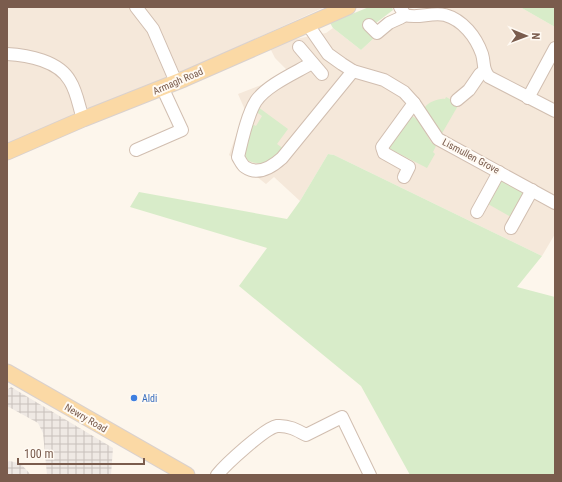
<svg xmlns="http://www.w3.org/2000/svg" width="562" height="482" font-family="'Roboto Condensed',sans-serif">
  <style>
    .residential { fill: #f5e8da }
    .industrial { fill: url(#industrial-grid) }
    .green { fill: #d8ecc9 }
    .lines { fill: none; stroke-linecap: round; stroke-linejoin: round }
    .minor-casing { stroke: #d1beb0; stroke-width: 14 }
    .major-casing { stroke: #dad1cd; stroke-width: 17 }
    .minor { stroke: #fff; stroke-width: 12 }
    .major { stroke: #fbd9a5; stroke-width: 15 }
    .shop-dot { fill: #3f7fe0; stroke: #fffaf3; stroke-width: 1.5 }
    .labels { text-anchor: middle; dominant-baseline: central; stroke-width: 4; stroke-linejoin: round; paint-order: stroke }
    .street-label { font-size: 10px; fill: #7a5c4d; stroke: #fffaf3 }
    .shop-label { font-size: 10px; fill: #366cbe; stroke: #fffaf3; text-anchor: start }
  </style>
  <defs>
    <pattern id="industrial-grid" width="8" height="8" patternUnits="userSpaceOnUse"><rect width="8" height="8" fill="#efe9e4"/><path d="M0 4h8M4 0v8" fill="none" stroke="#c7c0bb"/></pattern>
  </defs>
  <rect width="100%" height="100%" fill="#fdf6ec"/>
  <g class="residential">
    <path d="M7 7H325L111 104 7 146Z"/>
    <path d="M447 7H520L555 27V234L542 256 334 155 328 154 300 201 274 177 266 184 229 155 245 110 238 94 269 82 287 70 275 58 270 48 291 40 326 33 333 28 361 50 374 38 394 24 431 17 442 18Z"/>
  </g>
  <g class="industrial">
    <path d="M11 387 113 448 111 475H47L43 433 38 423 7 406V390Z"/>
    <path d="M10 461 21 464 31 475H7V462Z"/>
  </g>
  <g class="green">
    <path d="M369 7H392L393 10 376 23 373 22 374 38 361 50 333 28 330 23Z"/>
    <path d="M520 7H555V27Z"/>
    <path d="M446 97 459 104 441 135 425 109V107C429 102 439 98 445 99Z"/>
    <path d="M258 107 288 129 277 144 284 149C272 165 262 167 244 159L245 140 250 123 256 126 262 116 255 111Z"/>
    <path d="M412 116 418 120 431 142 436 146 433 152 435 154 427 168 390 149 389 147 410 117Z"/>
    <path d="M328 154 334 155 542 256 517 287 555 297V475H410L361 386 239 286 267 248 130 207 139 192 287 219 300 201Z"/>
    <path d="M501 181 523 192V193L511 217 488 204 499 182Z"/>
  </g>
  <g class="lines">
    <defs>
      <g id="minor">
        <path d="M136 7 153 29 176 82"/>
        <path d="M400 7 405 15C418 19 431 12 445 15 463 20 476 37 482 54 485 64 482 69 489 77L555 111"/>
        <path d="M308 25 328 54 342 64 353 71 384 80 404 92 414 103 438 139 555 203"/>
        <path d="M369 25 377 33 389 23 400 18 405 15"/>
        <path d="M299 47 322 74"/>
        <path d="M7 54C28 55 59 61 70 81 77 92 79 107 83 119"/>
        <path d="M312 63C295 73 267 85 256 101 247 115 242 140 238 157 240 160 242 165 245 167 258 176 272 167 282 158L353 71"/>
        <path d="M528 98 555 48"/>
        <path d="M457 100 469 90 480 74 484 71"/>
        <path d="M136 150 182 130 162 87"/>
        <path d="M404 177 409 167 384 153 382 147 414 103"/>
        <path d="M477 212 499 172"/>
        <path d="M511 228 532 190"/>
        <path d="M217 475C226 464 265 428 277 426 288 425 297 430 306 435L342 417 370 475"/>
      </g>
      <g id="major">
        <path d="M7 152 83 119 184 79 348 7"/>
        <path d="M7 372 187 475"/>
      </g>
    </defs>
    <use href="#minor" class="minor-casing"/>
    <use href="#major" class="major-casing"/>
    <use href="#minor" class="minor"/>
    <use href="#major" class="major"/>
  </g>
  <circle class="shop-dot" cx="134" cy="398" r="4"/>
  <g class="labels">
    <g class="street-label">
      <text transform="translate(178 81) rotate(-23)">Armagh Road</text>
      <text transform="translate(471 156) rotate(28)">Lismullen Grove</text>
      <text transform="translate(86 418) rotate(30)">Newry Road</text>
    </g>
    <g class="shop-label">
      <text x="142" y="398">Aldi</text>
    </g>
  </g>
  <rect width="562" height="482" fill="none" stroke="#7a5c4d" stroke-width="16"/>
  <g transform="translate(526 36) rotate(91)" stroke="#fffaf3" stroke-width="3" paint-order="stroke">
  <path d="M0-3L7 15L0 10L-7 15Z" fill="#7a5c4d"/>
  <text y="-6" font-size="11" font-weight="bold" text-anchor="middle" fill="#7a5c4d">N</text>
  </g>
  <path d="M18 458v6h126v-6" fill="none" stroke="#7a5c4d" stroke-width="2"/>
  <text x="24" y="458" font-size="12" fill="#7a5c4d" stroke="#fffaf3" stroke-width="3" paint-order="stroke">100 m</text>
</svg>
